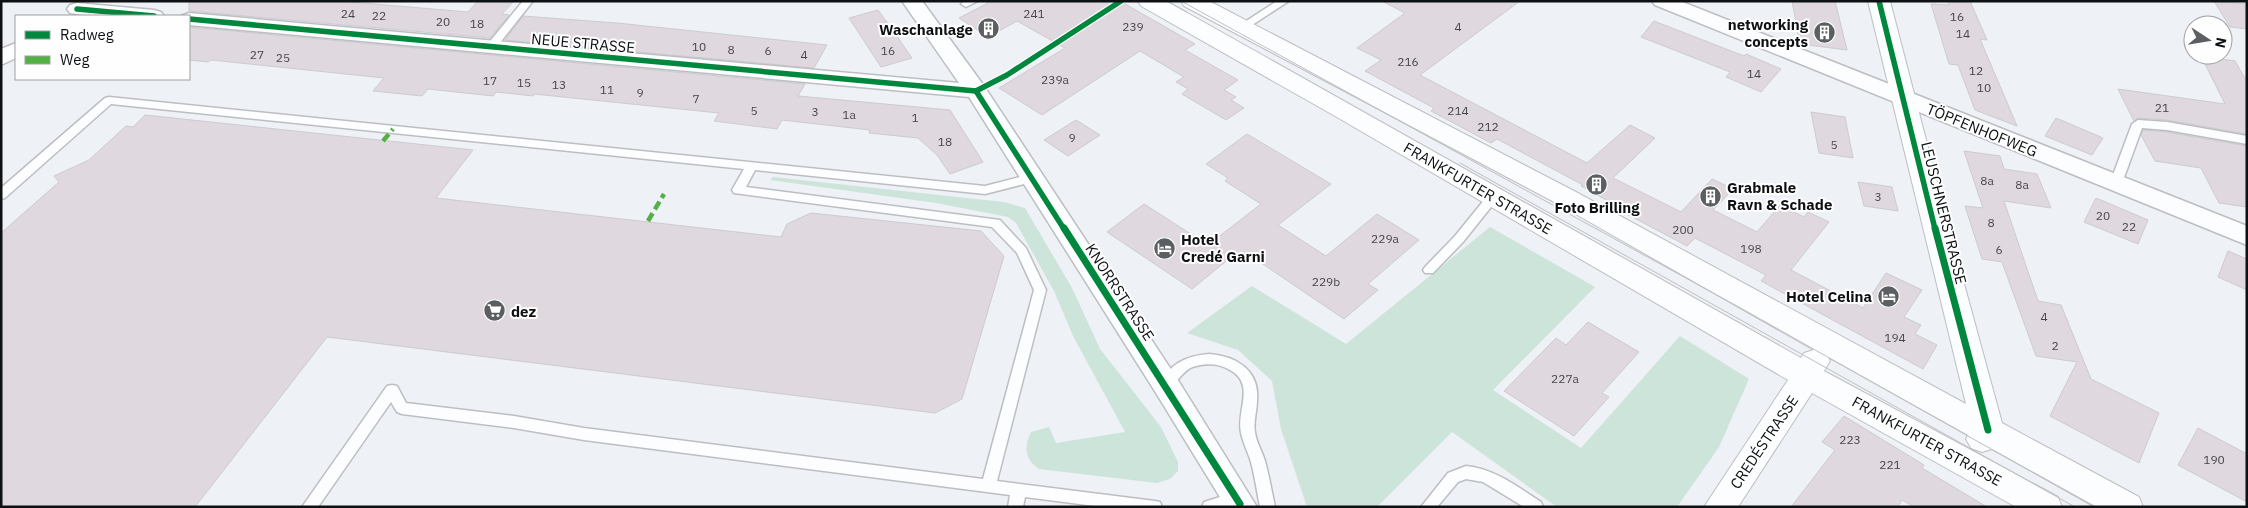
<svg xmlns="http://www.w3.org/2000/svg" width="2248" height="508" font-family="'IBM Plex Sans',sans-serif">
  <style>
    .green { fill: #cce4d9 }
    .building { fill: #e0d8df; stroke: #cccbce }
    .lines { fill: none; stroke-linecap: round; stroke-linejoin: round }
    .service-casing { stroke: #bcbec2; stroke-width: 3 }
    .minor-casing { stroke: #bcbec2; stroke-width: 3 }
    .secondary-casing { stroke: #bcbec2; stroke-width: 2 }
    .service { fill: #fcfdfe; fill-rule: evenodd }
    .minor { fill: #fcfdfe; fill-rule: evenodd }
    .secondary { fill: #fcfdfe; fill-rule: evenodd }
    .tram { stroke: #bebfc0; stroke-width: 1 }
    .quiet { stroke: #54b144; stroke-width: 4.5; stroke-dasharray: 9 4.5; stroke-linecap: butt }
    .cycleway-far1-casing { stroke: #fefefe; stroke-width: 8 }
    .cycleway-casing { stroke: #fefefe; stroke-width: 10 }
    .cycleway-far1 { stroke: #00873e; stroke-width: 5.5 }
    .cycleway { stroke: #00873e; stroke-width: 7 }
    .labels { text-anchor: middle; dominant-baseline: central; stroke-width: 4; stroke-linejoin: round; paint-order: stroke }
    .number-label { font-size: 12px; fill: #464649 }
    .poi-label { font-size: 15px; font-weight: bold; fill: #0e1113; stroke: #fefefe; text-anchor: end }
    .street-label { font-size: 15px; fill: #0e1113; stroke: #fefefe }
  </style>
  <rect width="100%" height="100%" fill="#eef1f6"/>
  <g class="green">
    <path d="M773 177 1004 202 1025 208 1072 288 1100 349 1161 427 1178 462V471L1170 479 1157 483 1039 469C1024 459 1024 447 1031 432L1049 427 1056 443 1125 432 1073 336 1054 291 1016 223 1008 217 936 203 770 180Z"/>
    <path d="M1490 227 1595 287 1493 390 1581 448 1680 336 1749 379 1719 447 1677 507H1557L1452 432 1377 507H1307L1281 429 1272 381 1238 350 1187 333 1252 286 1346 344Z"/>
  </g>
  <g class="building">
    <path d="M189 1H339L468 12 478 1H514L502 14 509 15 490 38 189 11Z"/>
    <path d="M985 1H1120L1195 44 1185 50 1238 80 1224 90 1236 97 1231 100 1244 108 1226 120 1182 94 1188 89 1176 82 1184 77 1140 51 1042 115 999 88 1065 48 1017 21 988 37 959 18 988 3Z"/>
    <path d="M1382 1H1520L1420 75 1587 163 1630 125 1655 138 1613 178 1681 212 1712 179 1733 189 1713 210 1757 232 1780 205 1804 217 1808 212 1829 222 1791 270 1863 308 1886 273 1922 290 1904 317 1921 325 1915 334 1937 345 1923 369 1761 281 1766 275 1695 238 1687 246 1606 203 1608 201 1581 186 1583 185 1497 139 1491 143 1431 111 1434 108 1365 71 1381 60 1357 48 1405 13Z"/>
    <path d="M1792 1H1835L1847 50 1800 44Z"/>
    <path d="M1948 1H1970L1987 40 1980 39 2017 126 1975 110 1958 65 1949 64 1931 4 1949 5Z"/>
    <path d="M2214 1 2247 4V29L2230 27Z"/>
    <path d="M878 10 894 32 912 58 881 67 849 18Z"/>
    <path d="M523 16 617 23 827 45 814 68 505 40Z"/>
    <path d="M1654 21 1744 56 1746 54 1781 69 1761 92 1726 77 1730 72 1641 37Z"/>
    <path d="M189 27 805 84 798 96 950 110 983 162 950 174 937 155 918 138 869 133 870 130 782 120 777 129 714 121 719 113 534 94 533 96 496 92 493 96 428 89 422 96 373 91 384 78 211 60 208 62 189 60Z"/>
    <path d="M2201 56 2235 61 2247 82V134L2167 120 2138 118 2134 121 2118 89 2225 104Z"/>
    <path d="M1811 112 1845 117 1853 158 1819 153Z"/>
    <path d="M145 115 473 150 436 198 781 237 787 224 811 213 981 231 1004 256 962 399 935 413 327 337 195 507H1V233L59 182 54 176 89 160 126 126 133 127Z"/>
    <path d="M2056 118 2103 138 2092 155 2045 136Z"/>
    <path d="M1076 120 1100 135 1068 156 1044 140Z"/>
    <path d="M2143 130 2167 132 2247 146V207L2219 203 2201 168 2155 161 2141 135Z"/>
    <path d="M1247 134 1331 184 1278 225 1326 256 1377 214 1419 240 1368 284 1378 290 1344 319 1245 252 1239 257 1235 254 1192 289 1107 232 1144 204 1208 245 1261 204 1225 181 1228 178 1206 164Z"/>
    <path d="M1964 151 2000 156 2004 169 2037 174 2051 208 2004 201 2038 301 2061 305 2091 379 2159 413 2139 463 2050 416 2077 362 2036 356 2002 262 1982 259 1965 206 1983 208Z"/>
    <path d="M1858 182 1892 187 1898 211 1864 206Z"/>
    <path d="M2096 198 2148 220 2138 244 2084 222Z"/>
    <path d="M2228 251 2247 259V290L2218 277Z"/>
    <path d="M1588 322 1639 352 1602 393 1609 397 1574 436 1504 391 1556 338 1566 345Z"/>
    <path d="M1844 416 1924 465 1922 468 1987 507H1914L1902 500 1898 507H1791L1835 450 1822 442Z"/>
    <path d="M2198 428 2247 454V502L2178 465Z"/>
  </g>
  <g class="lines">
    <defs>
      <g id="service">
        <path d="M523 1H533L495 49H487V45Z"/>
        <path d="M964 1H978L966 7 961 4Z"/>
        <path d="M1277 1H1289L1246 29 1242 30 1237 27Z"/>
        <path d="M109 97 985 186 1032 174 1036 175 1038 178 1036 181 985 194 755 170 746 187 1000 220 1026 248 1046 290 997 481 1155 501 1160 502 1162 507H1103L1025 497 1023 507H1008L1010 495 584 440 514 428 402 414 397 412 391 402 318 507H302L387 386 392 385 397 386 406 403 514 416 584 428 983 479 1034 290 1017 253 992 227 734 193 732 190 744 169 111 104 5 198 1 199V188L105 98Z"/>
        <path d="M2138 120 2167 122 2247 136V144L2167 130 2142 128 2122 183 2116 187 2112 186 2110 183 2132 124Z"/>
        <path d="M1493 193 1499 197 1463 242 1433 273H1425L1423 270 1425 267 1455 236 1489 194Z"/>
        <path d="M1209 354C1236 356 1260 370 1257 401 1257 411 1253 422 1255 432 1256 442 1262 451 1265 461 1269 476 1272 492 1275 507H1260C1257 492 1255 477 1251 462 1248 452 1243 443 1241 433 1236 411 1256 384 1230 370 1220 364 1208 363 1196 366 1180 369 1174 393 1161 389L1159 385C1170 364 1185 356 1209 354Z"/>
        <path d="M1466 466C1495 469 1518 487 1541 502L1543 507H1524L1483 482 1466 479 1458 482 1437 507H1421L1448 473Z"/>
        <path d="M1236 492 1241 494 1243 498 1241 502 1229 507H1202L1204 502Z"/>
      </g>
      <g id="minor">
        <path d="M902 1H922L984 86 1176 377 1257 507H1226L1156 393 969 97 189 25V16H181L189 13 959 83Z"/>
        <path d="M1652 1H1680L2247 226V245L1655 5Z"/>
        <path d="M77 3 154 10 161 12 164 16H90L70 13 67 9 70 5Z"/>
        <path d="M16 43V58L1 65V49Z"/>
      </g>
      <path id="secondary" d="M1138 1H1166L1801 358 1804 353 1814 350 1558 204 1184 6 1181 1H1209L1576 192 1966 404 1868 1H1890L1951 236 2002 423 2139 497 2143 507H2097L1992 449 1982 452 1971 448 1966 439 1968 435 1828 357 1830 361 1824 371 2058 497 2062 507H2016L1812 393 1738 507H1704L1788 380 1335 116 1141 6Z"/>
    </defs>
    <use href="#service" class="service-casing"/>
    <use href="#minor" class="minor-casing"/>
    <use href="#secondary" class="secondary-casing"/>
    <use href="#service" class="service"/>
    <use href="#minor" class="minor"/>
    <use href="#secondary" class="secondary"/>
    <g class="tram">
      <path d="M1167 1 1187 12"/>
      <path d="M1181 1 1746 311 2094 507"/>
      <path d="M1460 163 2075 507"/>
    </g>
    <g class="quiet">
      <path d="M383 141 393 129"/>
      <path d="M648 221 664 194"/>
    </g>
    <defs>
      <g id="cycleway-far1">
        <path d="M1879 1 1935 229"/>
        <path d="M77 9 154 16"/>
        <path d="M189 19 976 91 1007 75 1121 1"/>
        <path d="M976 91 1064 229"/>
      </g>
      <g id="cycleway">
        <path d="M1064 228 1240 504"/>
        <path d="M1935 228 1988 430"/>
      </g>
    </defs>
    <use href="#cycleway-far1" class="cycleway-far1-casing"/>
    <use href="#cycleway" class="cycleway-casing"/>
    <use href="#cycleway-far1" class="cycleway-far1"/>
    <use href="#cycleway" class="cycleway"/>
  </g>
  <defs>
    <symbol id="building-disc" viewBox="-11 -11 22 22"><circle r="9.5" fill="#5c5f62" stroke="#fefefe"/><path d="M-4-6H4V6H1V3H-1V6H-4ZM-2.5-4.3h1.7v1.8h-1.7ZM.8-4.3h1.7v1.8H.8ZM-2.5-1h1.7V.8h-1.7ZM.8-1h1.7V.8H.8Z" fill="#fff"/></symbol>
    <symbol id="hotel-disc" viewBox="-11 -11 22 22"><circle r="9.5" fill="#5c5f62" stroke="#fefefe"/><path d="M-6-4.5h1.5V1H6V5H4.5V3h-9V5H-6ZM-4 0a1.8 1.8 0 1 1 3.6 0ZM.5 0V-2.5h3Q6-2.5 6 0Z" fill="#fff"/></symbol>
    <symbol id="supermarket-disc" viewBox="-11 -11 22 22"><circle r="9.5" fill="#5c5f62" stroke="#fefefe"/><path d="M-6-5.5h2.5l.6 2H6L4.5 2H-2.5L-4.4-4H-6ZM-1.5 3.2a1.3 1.3 0 1 0 .1 0ZM3 3.2a1.3 1.3 0 1 0 .1 0Z" fill="#fff"/></symbol>
  </defs>
  <g fill-rule="evenodd">
    <use href="#building-disc" x="976" y="16" width="25" height="25"/>
    <use href="#building-disc" x="1812" y="20" width="25" height="25"/>
    <use href="#building-disc" x="1584" y="172" width="25" height="25"/>
    <use href="#building-disc" x="1698" y="184" width="25" height="25"/>
    <use href="#hotel-disc" x="1152" y="236" width="25" height="25"/>
    <use href="#hotel-disc" x="1876" y="284" width="25" height="25"/>
    <use href="#supermarket-disc" x="482" y="298" width="25" height="25"/>
  </g>
  <g class="labels">
    <g class="number-label">
      <text x="348" y="13">24</text>
      <text x="1034" y="13">241</text>
      <text x="379" y="15">22</text>
      <text x="1957" y="16">16</text>
      <text x="443" y="21">20</text>
      <text x="477" y="23">18</text>
      <text x="1133" y="26">239</text>
      <text x="1458" y="26">4</text>
      <text x="1963" y="33">14</text>
      <text x="699" y="46">10</text>
      <text x="731" y="49">8</text>
      <text x="768" y="50">6</text>
      <text x="888" y="50">16</text>
      <text x="257" y="54">27</text>
      <text x="804" y="54">4</text>
      <text x="283" y="57">25</text>
      <text x="1408" y="61">216</text>
      <text x="1976" y="70">12</text>
      <text x="1754" y="73">14</text>
      <text x="1055" y="79">239a</text>
      <text x="490" y="80">17</text>
      <text x="524" y="82">15</text>
      <text x="559" y="84">13</text>
      <text x="1984" y="87">10</text>
      <text x="607" y="89">11</text>
      <text x="640" y="92">9</text>
      <text x="696" y="98">7</text>
      <text x="2162" y="107">21</text>
      <text x="754" y="110">5</text>
      <text x="1458" y="110">214</text>
      <text x="815" y="111">3</text>
      <text x="849" y="114">1a</text>
      <text x="915" y="117">1</text>
      <text x="1488" y="126">212</text>
      <text x="1072" y="137">9</text>
      <text x="945" y="141">18</text>
      <text x="1834" y="144">5</text>
      <text x="1987" y="180">8a</text>
      <text x="2022" y="184">8a</text>
      <text x="1878" y="196">3</text>
      <text x="2103" y="215">20</text>
      <text x="1991" y="222">8</text>
      <text x="2129" y="226">22</text>
      <text x="1683" y="229">200</text>
      <text x="1385" y="238">229a</text>
      <text x="1751" y="248">198</text>
      <text x="1999" y="249">6</text>
      <text x="1326" y="281">229b</text>
      <text x="2044" y="316">4</text>
      <text x="1895" y="337">194</text>
      <text x="2055" y="345">2</text>
      <text x="1565" y="378">227a</text>
      <text x="1850" y="439">223</text>
      <text x="2214" y="459">190</text>
      <text x="1890" y="464">221</text>
    </g>
    <g class="poi-label">
      <text x="1808" y="24">networking<tspan x="1808" dy="17">concepts</tspan></text>
      <text x="973" y="29">Waschanlage</text>
      <text x="1727" y="187" text-anchor="start">Grabmale<tspan x="1727" dy="17">Ravn &amp; Schade</tspan></text>
      <text x="1597" y="207" text-anchor="middle">Foto Brilling</text>
      <text x="1181" y="239" text-anchor="start">Hotel<tspan x="1181" dy="17">Credé Garni</tspan></text>
      <text x="1872" y="296">Hotel Celina</text>
      <text x="511" y="311" text-anchor="start">dez</text>
    </g>
    <g class="street-label">
      <text transform="translate(583 43) rotate(5)">NEUE STRASSE</text>
      <text transform="translate(1982 130) rotate(22)">TÖPFENHOFWEG</text>
      <text transform="translate(1478 188) rotate(30)">FRANKFURTER STRASSE</text>
      <text transform="translate(1944 213) rotate(76)">LEUSCHNERSTRASSE</text>
      <text transform="translate(1120 292) rotate(57)">KNORRSTRASSE</text>
      <text transform="translate(1927 441) rotate(29)">FRANKFURTER STRASSE</text>
      <text transform="translate(1764 442) rotate(-56)">CREDÉSTRASSE</text>
    </g>
  </g>
  <rect width="2248" height="508" fill="none" stroke="#0e1113" stroke-width="5"/>
  <rect x="15" y="15" width="175" height="65" fill="#fefefe" stroke="#9e9fa0"/>
  <rect x="25" y="31" width="25" height="8" fill="#00873e" stroke="#9e9fa0"/>
  <text x="60" y="40" font-size="15" fill="#0e1113">Radweg</text>
  <rect x="25" y="56" width="25" height="8" fill="#54b144" stroke="#9e9fa0"/>
  <text x="60" y="65" font-size="15" fill="#0e1113">Weg</text>
  <g transform="translate(2208 40) rotate(102)"><circle r="24" fill="#fefefe" stroke="#9e9fa0"/>
  <path d="M0-4L9 19L0 12L-9 19Z" fill="#5c5f62"/>
  <text y="-8" font-size="14" font-weight="bold" text-anchor="middle" fill="#0e1113">N</text>
  </g>
</svg>
